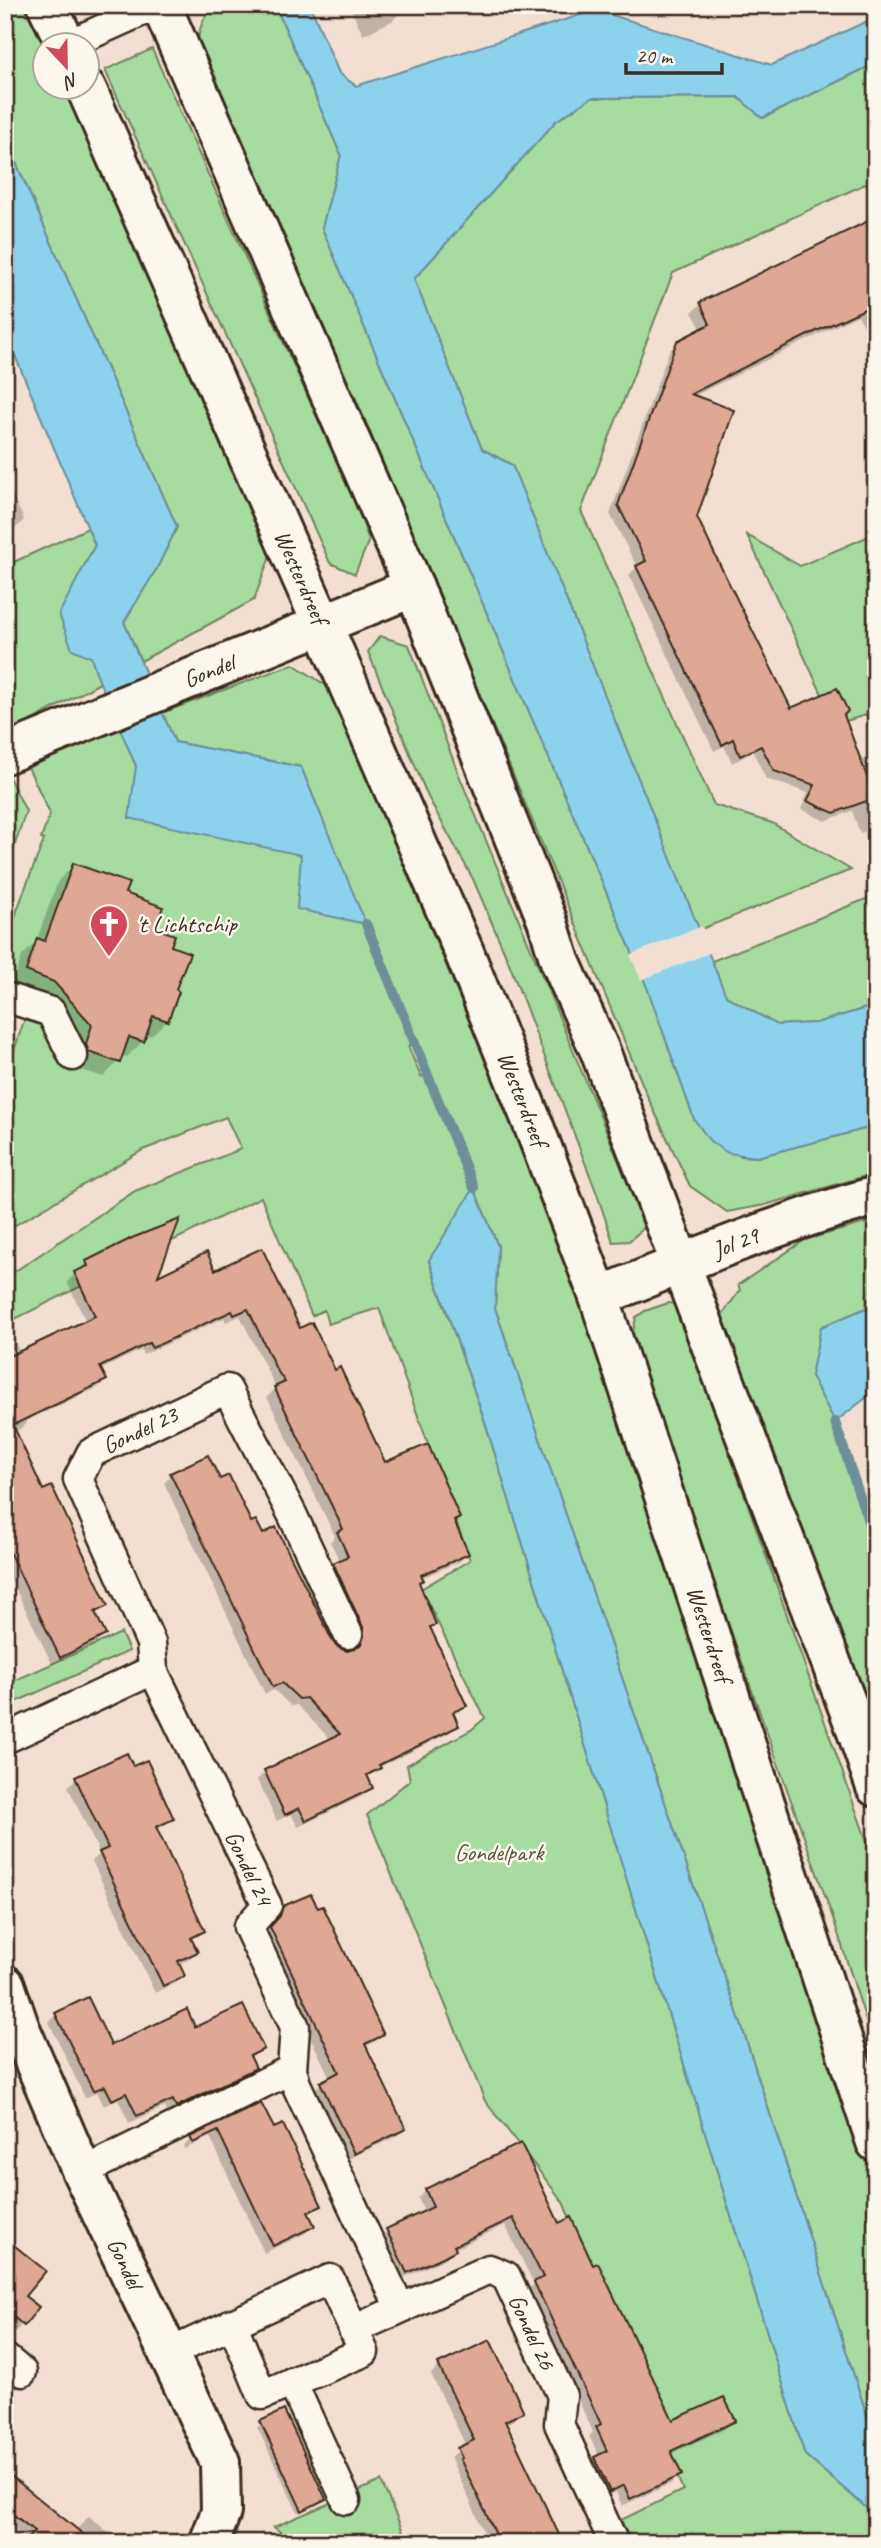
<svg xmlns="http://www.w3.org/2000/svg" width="881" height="2548" font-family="Caveat,sans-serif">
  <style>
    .green { fill: #a6dc9f; stroke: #70835e; stroke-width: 2; fill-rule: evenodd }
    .water { fill: #8cd2ed; stroke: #6c8f9a; stroke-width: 2 }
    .pier { fill: #f2dfd2 }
    .shadow { fill: #0003 }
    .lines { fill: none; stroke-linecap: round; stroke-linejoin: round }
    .stream { stroke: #6c8f9a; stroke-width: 10 }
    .building { fill: #dea894; stroke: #3b2a1e; stroke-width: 2 }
    .street-casing { stroke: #3b2a1e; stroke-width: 33 }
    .secondary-casing { stroke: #3b2a1e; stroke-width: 44 }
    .street { stroke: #fbf7ec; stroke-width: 28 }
    .secondary { stroke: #fbf7ec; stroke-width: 38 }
    .labels { text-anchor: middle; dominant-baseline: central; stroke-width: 5; stroke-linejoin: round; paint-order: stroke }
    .street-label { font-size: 24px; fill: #3b2a1e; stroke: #fbf7ec }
    .poi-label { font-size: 24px; fill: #3b2a1e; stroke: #fbf7ec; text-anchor: start }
    .park-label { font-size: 24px; fill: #56563e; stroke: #fbf7ec }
  </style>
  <rect width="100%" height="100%" fill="#f2dfd2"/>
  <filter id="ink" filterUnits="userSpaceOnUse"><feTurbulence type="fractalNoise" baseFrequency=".0143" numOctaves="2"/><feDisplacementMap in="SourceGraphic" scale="14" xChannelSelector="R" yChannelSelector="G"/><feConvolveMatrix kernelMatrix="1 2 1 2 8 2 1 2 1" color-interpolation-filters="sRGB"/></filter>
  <g filter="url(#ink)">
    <g class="green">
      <path d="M5 5H29L46 46V88H67L182 337 272 551 254 600 141 661 124 622 157 568 177 527 5 138Z"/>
      <path d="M215 5H275L341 155 322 228 647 987 694 1119 741 1156 757 1157 876 1126V1173L765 1205 727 1212 690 1186 649 1100 357 401 198 55C196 37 201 17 215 5Z"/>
      <path d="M152 49 354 500 369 540 355 574 330 563 105 70Z"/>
      <path d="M876 63V179L673 273 581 511 714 805 772 823 851 870 699 930 512 465 482 449 414 279 556 121 591 98 738 97 763 118Z"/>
      <path d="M88 528 95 545 59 615 91 657 100 683 14 730 5 711V566Z"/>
      <path d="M876 533V712L836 724 747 535 800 566Z"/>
      <path d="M380 636 409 645 461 780 627 1181 644 1228 629 1241 613 1242 597 1194 507 958 473 879 428 797 368 652Z"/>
      <path d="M293 664 330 688 540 1189 822 1991 876 2168V2444L741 2024 495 1308 498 1246 474 1189 429 1261 485 1422 805 2455 876 2516V2543H631L621 2520 683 2490 563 2202 485 2101 367 1815 410 1780 407 1765 471 1730 485 1718 421 1589 470 1560 379 1308 328 1324 324 1310 312 1316 261 1197 5 1324V1278L135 1191 241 1149 226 1117 143 1150 5 1231V1077L25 1018 12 975 5 969C5 931 30 877 44 840L41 839 50 814 28 767 31 766 30 763 120 728 136 766 301 855 365 924 301 767 175 742 162 713ZM415 1043 427 1074 421 1077 408 1046Z"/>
      <path d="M8 775 26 811 5 875V777Z"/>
      <path d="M876 895V1014L870 1007 816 1023 777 1025 726 996 712 961Z"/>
      <path d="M876 1220V1304L821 1327 811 1376 835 1422 876 1545V1768L722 1315 740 1290 738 1285 805 1240Z"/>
      <path d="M668 1303 677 1304 876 1867V2052L834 1921 630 1348 636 1317 645 1311Z"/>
      <path d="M121 1633 129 1651 5 1707V1657L16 1680Z"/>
      <path d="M381 2481 408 2543H294L274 2527Z"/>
    </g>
    <g class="water">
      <path d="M275 5H310L339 73 356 86 596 10 772 65 876 17V63L762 118 738 97 591 98 556 121 414 279 482 449 512 465 726 996 777 1025 816 1023 870 1007 876 1014V1126L757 1157 728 1153 710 1141 694 1119 647 987 322 228 341 155Z"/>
      <path d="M5 138 177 527 157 568 124 622 175 742 301 767 366 924 297 909 301 855 129 818 136 766 100 683 91 657 72 649 59 614 95 545 5 332Z"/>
      <path d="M474 1188 498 1246 495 1308 741 2024 876 2444V2516L805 2455 485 1422 429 1260Z"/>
      <path d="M876 1304V1390L835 1422 811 1376 821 1327Z"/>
    </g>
    <path class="pier" d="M702 926 712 952 641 980 630 955Z"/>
    <g class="shadow">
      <path d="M349 5H400L397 6 400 13 392 21 363 35Z"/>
      <path d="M876 219V344L874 345 858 315 692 397 695 517 790 711 842 714 859 760 876 755V828L860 833 852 811 825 821 801 809 808 793 766 779 753 752 732 763 724 746 714 751 629 575 637 567 610 514 669 351 678 342 702 331 692 312 701 304Z"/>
      <path d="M7 483 24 520 16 528 5 533Z"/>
      <path d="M74 865 122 894 168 947 174 989 167 1020 151 1036 145 1034 143 1041 127 1057 121 1055 118 1062 103 1077 73 1067 77 1042 11 987 22 956 36 942 58 881Z"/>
      <path d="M87 1263 155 1279 214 1273 299 1331 334 1372 384 1465 458 1518 453 1523 467 1554 459 1562 421 1578 417 1584 434 1624 429 1629 465 1705 452 1715 457 1725 449 1733 380 1767 366 1778 371 1788 363 1796 298 1827 291 1814 277 1821 257 1780 265 1772 331 1740 297 1705 291 1706 274 1690 265 1694 164 1483 172 1475 219 1481 262 1536 276 1530 337 1649 346 1652 355 1651 357 1644 356 1635 326 1572 340 1561 330 1542 335 1536 267 1397 276 1388 240 1316 226 1322 224 1318 143 1355 141 1350 100 1370 105 1380 97 1388 26 1421 27 1423 15 1433 42 1493 106 1605 95 1615 104 1635 96 1643 52 1664 5 1567V1320L20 1353 86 1322 67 1282Z"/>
      <path d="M132 1769 172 1818 164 1826 156 1830 203 1931 191 1941 196 1952 188 1960 178 1964 183 1975 175 1983 155 1993 92 1861 100 1854 68 1787 76 1778Z"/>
      <path d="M284 1908 317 1911 382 2034 374 2042 365 2047 404 2129 395 2137 346 2160 313 2091 321 2083 330 2078 262 1937Z"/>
      <path d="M56 2014 110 2047 195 2029 262 2049 249 2059 254 2068 246 2076 168 2114 165 2107 129 2123 118 2099 104 2106 97 2092 85 2098 49 2022Z"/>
      <path d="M261 2105 273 2130 320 2206 307 2216 312 2226 304 2234 264 2253 210 2137 185 2149 183 2147 191 2139Z"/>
      <path d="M426 2190 558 2225 672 2422 733 2421 725 2429 670 2454 680 2475 672 2483 622 2506 616 2492 602 2499 587 2466 599 2456 589 2436 593 2432 527 2291 534 2284 505 2225 455 2249 446 2258 399 2280 379 2239 387 2231 425 2213 418 2198Z"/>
      <path d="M5 2240 23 2296 37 2308 14 2333 5 2326Z"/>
      <path d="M439 2366 522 2412 514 2420 505 2424 561 2543H489L450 2457 466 2446 431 2374Z"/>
      <path d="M283 2412 324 2499 298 2513 257 2427Z"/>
      <path d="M5 2474 76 2530 89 2516 115 2538 111 2543H24L27 2540 5 2523Z"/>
    </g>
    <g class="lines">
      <g class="stream">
        <path d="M366 924 474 1188"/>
        <path d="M835 1422 876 1545"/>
      </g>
    </g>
    <g class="building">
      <path d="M868 221 876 237V304L806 336 691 394 734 410 697 517 717 559 791 708 837 688 848 711 844 715 875 798 834 813 807 801 815 785 774 771 761 746 740 756 733 739 722 745 636 566 646 561 618 505 677 341 710 324 700 302Z"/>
      <path d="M73 863 129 883 125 893 163 907 155 928 175 935 171 946 190 953 176 989 179 992 168 1021 153 1016 144 1042 129 1037 120 1063 89 1052 86 1044 92 1025 54 982 26 971 37 938 45 941Z"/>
      <path d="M180 1219 158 1276 207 1252 215 1270 262 1248 300 1328 312 1322 335 1370 340 1367 385 1462 428 1444 460 1518 454 1521 469 1554 421 1575 424 1580 419 1582 436 1625 430 1627 467 1706 453 1712 459 1726 379 1765 381 1768 367 1775 373 1788 306 1821 299 1808 285 1815 264 1770 340 1734 306 1698 299 1699 282 1683 273 1687 170 1473 208 1455 220 1479 229 1475 251 1522 256 1520 263 1534 276 1527 333 1642 339 1648 347 1651 354 1649 361 1644 364 1636 363 1627 333 1563 348 1556 337 1532 343 1529 274 1387 285 1382 276 1369 248 1309 234 1315 232 1311 152 1348 149 1343 100 1367 107 1380 13 1425 43 1490 52 1486 108 1606 95 1612 106 1635 60 1658 5 1543V1358L95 1316 74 1272 88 1266 86 1261 132 1238Z"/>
      <path d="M127 1753 133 1766 147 1760 174 1819 156 1827 205 1931 191 1938 198 1952 178 1961 185 1976 163 1986 99 1852 108 1848 75 1777Z"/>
      <path d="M311 1894 318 1908 323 1906 384 2035 365 2044 406 2129 354 2154 320 2082 339 2072 270 1927 280 1916 283 1906Z"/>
      <path d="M88 1997 111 2045 187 2009 195 2027 243 2005 264 2049 250 2056 256 2068 176 2107 173 2100 137 2116 126 2093 112 2100 105 2086 93 2091 55 2013Z"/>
      <path d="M261 2103 274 2128 283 2124 322 2206 308 2212 315 2226 273 2246 218 2131 193 2143 190 2137Z"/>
      <path d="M521 2143 559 2223 571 2217 593 2265 598 2263 673 2420 724 2397 736 2421 671 2451 682 2475 630 2499 624 2485 610 2492 594 2457 607 2451 596 2427 601 2424 534 2282 543 2277 513 2218 454 2246 456 2250 443 2257 407 2273 386 2229 433 2207 425 2189Z"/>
      <path d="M5 2238 46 2271 25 2296 39 2307 24 2326 10 2314 5 2320Z"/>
      <path d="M490 2340 524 2412 505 2421 563 2543H500L460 2459 462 2458 457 2448 474 2440 438 2364Z"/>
      <path d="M284 2410 326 2499 302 2511 260 2421Z"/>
      <path d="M5 2471 94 2543H24L34 2531 5 2508Z"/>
    </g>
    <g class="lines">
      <defs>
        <g id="street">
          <path d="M67 45 156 5"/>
          <path d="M5 997 51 1012 73 1056"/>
          <path id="s1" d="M153 1670 267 1905 248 1927 295 2027 292 2069 296 2084 400 2308"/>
          <path id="s2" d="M5 1739 153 1670 151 1643 78 1479 91 1453 227 1389 292 1514 348 1634"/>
          <path d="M82 2172 292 2069"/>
          <path id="s3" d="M353 2330 489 2269 506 2276 562 2396 559 2424 614 2543"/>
          <path d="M169 2353 330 2279 364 2352 262 2395 232 2323"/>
          <path d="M5 2358 22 2372"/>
          <path d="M292 2382 346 2500"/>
        </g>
        <g id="secondary">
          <path d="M47 5 67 46"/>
          <path d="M161 5 414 587 547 920 560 961 600 1051 854 1723 876 1787"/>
          <path id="s4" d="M86 88 323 626 464 952 533 1124 599 1297 876 2142"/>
          <path id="s5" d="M5 754 414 587"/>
          <path id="s6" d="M599 1297C690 1260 781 1222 876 1196"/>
          <path id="s7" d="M5 1985 19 2026 82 2172 220 2462 221 2512 209 2543"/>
        </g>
      </defs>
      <use href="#street" class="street-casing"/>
      <use href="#secondary" class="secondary-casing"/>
      <use href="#street" class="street"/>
      <use href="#secondary" class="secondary"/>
    </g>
  </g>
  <defs>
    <symbol id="church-pin" viewBox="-11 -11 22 30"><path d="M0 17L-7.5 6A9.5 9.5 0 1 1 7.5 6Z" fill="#d1495b" stroke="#fbf7ec"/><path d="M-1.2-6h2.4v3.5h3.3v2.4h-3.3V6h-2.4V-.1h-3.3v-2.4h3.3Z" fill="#fff"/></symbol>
  </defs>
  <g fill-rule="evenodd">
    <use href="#church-pin" x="87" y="902" width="44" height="60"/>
  </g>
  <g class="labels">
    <g class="street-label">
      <text stroke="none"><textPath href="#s4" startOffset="534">Westerdreef</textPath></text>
      <text stroke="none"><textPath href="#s5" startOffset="220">Gondel</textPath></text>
      <text stroke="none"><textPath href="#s4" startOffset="1101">Westerdreef</textPath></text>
      <text stroke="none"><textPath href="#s6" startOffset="147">Jol 29</textPath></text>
      <text stroke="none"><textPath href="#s2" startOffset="453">Gondel 23</textPath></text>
      <text stroke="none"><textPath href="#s4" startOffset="1668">Westerdreef</textPath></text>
      <text stroke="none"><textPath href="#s1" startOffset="220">Gondel 24</textPath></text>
      <text stroke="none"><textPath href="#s7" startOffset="303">Gondel</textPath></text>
      <text stroke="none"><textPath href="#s3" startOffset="229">Gondel 26</textPath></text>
    </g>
    <g class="poi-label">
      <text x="136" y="924">'t Lichtschip</text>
    </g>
    <g class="park-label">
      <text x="499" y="1852">Gondelpark</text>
    </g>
  </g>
  <rect width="881" height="2548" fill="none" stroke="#fbf7ec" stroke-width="28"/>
  <rect x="14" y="14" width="853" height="2520" fill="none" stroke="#3b2a1e" stroke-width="2.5" filter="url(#ink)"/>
  <g transform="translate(66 66) rotate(158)"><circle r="33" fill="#fbf7ec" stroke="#aea59a" stroke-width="2"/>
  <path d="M0-5L12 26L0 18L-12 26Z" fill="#d1495b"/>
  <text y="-10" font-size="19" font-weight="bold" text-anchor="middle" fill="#3b2a1e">N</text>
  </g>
  <path d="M626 63v10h96v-10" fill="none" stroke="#3b2a1e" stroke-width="3.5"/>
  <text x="636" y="63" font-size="21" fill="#3b2a1e" stroke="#fbf7ec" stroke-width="5" paint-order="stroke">20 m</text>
</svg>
